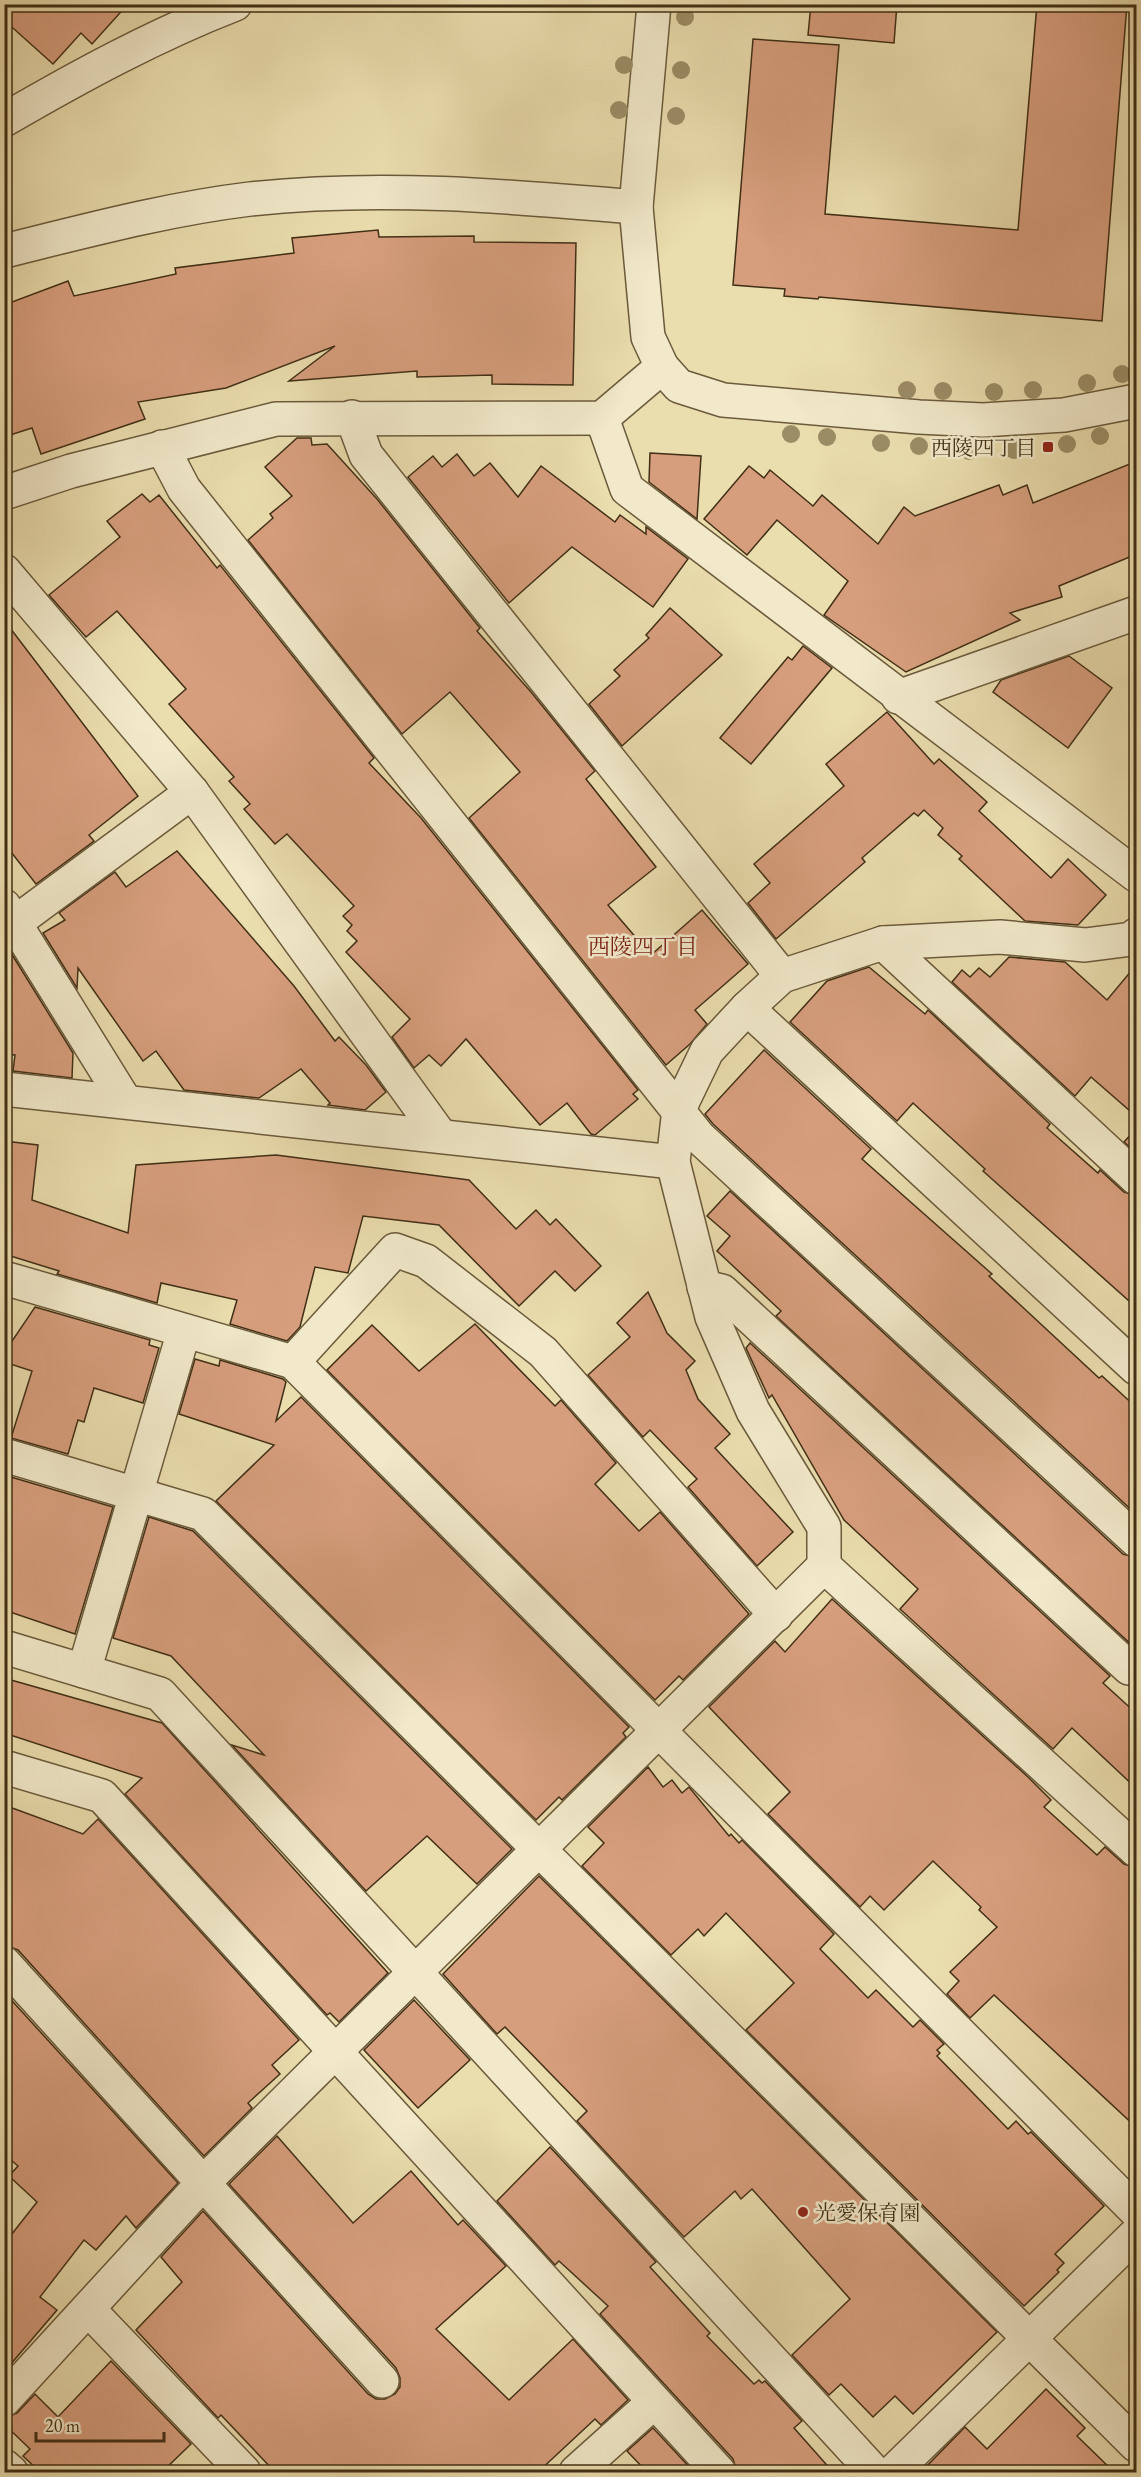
<svg xmlns="http://www.w3.org/2000/svg" width="1141" height="2477" font-family="'EB Garamond','Noto Serif JP',serif">
  <style>
    .building { fill: #d79e7d; stroke: #412f15; stroke-width: 1.5 }
    .lines { fill: none; stroke-linecap: round; stroke-linejoin: round }
    .minor-casing { stroke: #6b5a3b; stroke-width: 36 }
    .tertiary-casing { stroke: #6b5a3b; stroke-width: 36 }
    .minor { stroke: #f1e9ca; stroke-width: 33 }
    .tertiary { stroke: #f1e9ca; stroke-width: 33 }
    .tree { fill: #9b8d66 }
    .poi-dot { fill: #8f2418; stroke: #f1e9ca; stroke-width: 2 }
    .labels { text-anchor: middle; dominant-baseline: central; stroke-width: 5; stroke-linejoin: round; paint-order: stroke }
    .poi-label { font-size: 21px; fill: #412f15; stroke: #f1e9ca; text-anchor: end }
    .neighbourhood-label { font-size: 22px; fill: #7a1f14; stroke: #f1e9ca }
  </style>
  <rect width="100%" height="100%" fill="#eaddae"/>
  <filter id="stains"><feTurbulence type="fractalNoise" baseFrequency=".00333" numOctaves="4"/><feColorMatrix values="0 0 0 0 .2 0 0 0 0 .09 0 0 0 0 .02 0 0 0 .5 -.17"/></filter>
  <radialGradient id="worn" r=".72"><stop offset=".6" stop-color="#630" stop-opacity="0"/><stop offset="1" stop-color="#630" stop-opacity=".3"/></radialGradient>
  <g class="building">
    <path d="M4 4H128L92 44 81 33 53 64 4 20Z"/>
    <path d="M811 4H897L894 43 808 35Z"/>
    <path d="M1037 4H1127L1102 321 819 297 818 299 784 296 785 289 733 285 753 39 839 45 825 214 1018 230Z"/>
    <path d="M378 230 379 237 474 236V242L576 243 573 385 492 384V375L417 377V371L289 381 335 346 226 388 138 402 145 419 41 454 32 428 4 437V305L68 281 74 296 176 274 175 268 294 253 292 238Z"/>
    <path d="M297 438H311L312 445 327 444 377 499 480 628 477 631 531 692 595 771 586 779 656 867 608 905 651 955 702 910 748 964 695 1010 707 1024 690 1044 666 1065 469 818 520 772 450 692 402 734 248 540 273 518 270 514 292 496 265 467Z"/>
    <path d="M650 453 701 456 697 519 649 482Z"/>
    <path d="M457 454 474 476 490 463 518 497 541 466 615 522 620 515 646 534V527L688 559 653 607 572 547 509 603 408 477 433 456 442 467Z"/>
    <path d="M1137 461V554L1059 586 1062 597 1010 613 1020 620 906 672 824 615 848 581 777 520 747 555 704 519 749 466 764 478 770 470 813 506 822 495 878 544 904 507 915 516 999 485 1003 495 1027 485 1033 503Z"/>
    <path d="M142 494 150 502 159 495 217 568 220 565 374 758 369 763 421 818 638 1090 633 1094 638 1099 595 1135 591 1134 567 1103 540 1125 466 1039 441 1066 429 1055 414 1068 392 1037 410 1019 346 952 357 941 347 931 352 925 343 916 354 906 287 834 275 844 244 809 250 804 229 781 234 777 169 704 186 689 117 611 86 637 49 595 120 537 107 521Z"/>
    <path d="M670 608 722 655 622 746 589 704 620 676 614 670 649 638 646 635Z"/>
    <path d="M4 620 138 796 89 835 94 841 36 884 4 843Z"/>
    <path d="M803 646 832 668 751 764 720 738 788 657 792 660Z"/>
    <path d="M1069 656 1112 688 1068 748 993 692 1001 680Z"/>
    <path d="M887 712 934 764 939 759 987 802 979 811 1051 878 1068 859 1106 895 1078 925 1025 921 959 859 962 856 938 835 943 828 924 810 918 816 914 813 862 858 865 862 776 939 748 903 770 883 754 864 844 786 826 764Z"/>
    <path d="M177 851 294 986 335 1041 339 1037 366 1065 386 1092 365 1110 328 1105 330 1103 301 1069 259 1098 184 1090 156 1051 143 1061 78 968 77 988 43 933 65 920 59 913 115 872 126 887Z"/>
    <path d="M11 953 73 1053 72 1078 13 1071 15 1055 4 1054V956Z"/>
    <path d="M1009 957 1065 962 1107 1000 1137 964V1117L1091 1077 1075 1096 952 982 962 970 970 977 979 968 990 977Z"/>
    <path d="M869 967 925 1014 928 1010 1050 1124 1047 1128 1098 1173 1100 1170 1124 1192 1137 1196V1308L983 1171 985 1169 913 1103 897 1121 790 1022 827 981Z"/>
    <path d="M764 1050 871 1149 862 1159 992 1274 989 1276 1099 1378 1102 1376 1137 1408V1515L713 1124 705 1114Z"/>
    <path d="M1137 1128V1153L1124 1142Z"/>
    <path d="M4 1141 38 1145 32 1200 128 1233 136 1165 276 1155 469 1180 516 1229 536 1210 550 1225 556 1219 601 1266 575 1291 555 1271 519 1306 439 1225 363 1216 348 1273 315 1267 300 1327 287 1341 230 1324 237 1300 161 1283 157 1303 57 1274 59 1271 4 1254Z"/>
    <path d="M730 1191 1123 1554 1137 1558 1135 1648 776 1316 781 1311 717 1251 730 1236 707 1216Z"/>
    <path d="M648 1292 667 1333 695 1361 686 1370 698 1399 730 1434 715 1448 793 1532 757 1566 688 1487 697 1479 650 1430 643 1437 588 1375 630 1337 617 1323Z"/>
    <path d="M35 1307 150 1340 149 1345 159 1348 143 1403 94 1388 84 1422 78 1420 68 1454 11 1438 32 1371 4 1362V1353Z"/>
    <path d="M475 1324 555 1406 561 1400 616 1463 595 1484 639 1531 660 1512 749 1614 683 1680 679 1676 655 1700 327 1370 372 1325 419 1371Z"/>
    <path d="M750 1343 1110 1676 1103 1683 1137 1714V1789L1072 1728 1053 1749 900 1609 918 1589 844 1520 772 1395 769 1398 746 1348Z"/>
    <path d="M195 1359 219 1366 220 1360 283 1379 286 1382 276 1421 301 1397 629 1727 623 1733 626 1737 562 1800 559 1797 536 1820 216 1501 274 1445 179 1414Z"/>
    <path d="M4 1475 113 1507 75 1634 4 1610Z"/>
    <path d="M149 1517 193 1531 512 1849 477 1884 427 1836 366 1891 232 1745 264 1755 171 1656 113 1638Z"/>
    <path d="M832 1599 1028 1777 1051 1800 1044 1807 1097 1855 1105 1847 1124 1864 1137 1868V2128L994 1995 970 2018 947 1994 959 1981 950 1972 997 1927 979 1910 981 1907 933 1861 884 1910 870 1896 860 1907 768 1814 790 1792 709 1707 775 1641 785 1652Z"/>
    <path d="M4 1678 162 1723 388 1973 339 2022 330 2013 327 2015 125 1794 142 1778 4 1733Z"/>
    <path d="M648 1767 663 1787 672 1780 682 1793 689 1787 729 1836 731 1834 739 1843 742 1840 834 1934 820 1949 868 1998 876 1990 913 2027 920 2020 944 2044 937 2050 940 2053 937 2056 1008 2129 1016 2121 1028 2134 1031 2132 1104 2206 1055 2254 1064 2263 1057 2270 1059 2272 1024 2306 746 2030 794 1983 726 1913 704 1936 698 1929 671 1955 582 1866 604 1843 588 1827Z"/>
    <path d="M4 1805 83 1834 98 1819 299 2040 272 2065 280 2074 248 2103 252 2108 204 2156 18 1950 4 1945Z"/>
    <path d="M539 1876 997 2332 913 2414 895 2396 873 2417 841 2384 829 2395 792 2355 850 2299 752 2189 741 2199 735 2191 684 2237 577 2121 587 2111 505 2027 497 2034 443 1974Z"/>
    <path d="M4 1992 178 2183 136 2228 126 2216 96 2250 84 2240 40 2297 57 2310 4 2372V2244L37 2202 9 2176 18 2166 4 2154Z"/>
    <path d="M414 2000 470 2060 418 2108 364 2050Z"/>
    <path d="M277 2136 353 2223 411 2171 458 2225 463 2220 506 2266 436 2329 509 2400 573 2339 628 2400 601 2425 595 2419 538 2472H275L221 2415 218 2418 136 2330 182 2282 161 2257 203 2211 368 2394 376 2399H385L395 2394 400 2387V2378L396 2368 229 2184Z"/>
    <path d="M550 2147 656 2262 650 2267 710 2333 707 2336 754 2384 759 2380 762 2383 765 2381 802 2421 794 2428 833 2472H737L733 2459 600 2314 608 2306 559 2261 555 2265 497 2201Z"/>
    <path d="M111 2361 191 2444 162 2472H40L23 2456 30 2449 4 2424V2418L17 2413 35 2394 58 2417Z"/>
    <path d="M1046 2389 1085 2428 1077 2436 1114 2472H921L965 2427 987 2449Z"/>
    <path d="M653 2428 694 2472H647L627 2451Z"/>
  </g>
  <g class="lines">
    <defs>
      <g id="minor">
        <path d="M4 120C78 77 155 35 235 4"/>
        <path d="M352 417 366 455 782 976"/>
        <path d="M602 418 627 489 1136 875"/>
        <path d="M162 447 184 489 699 1137 1136 1540"/>
        <path d="M4 493 71 471 276 419 602 418 662 367"/>
        <path d="M4 571 192 792 440 1135"/>
        <path d="M898 697 1136 613"/>
        <path d="M4 906 125 1101"/>
        <path d="M16 922 192 792"/>
        <path d="M883 943 1136 1178"/>
        <path d="M747 1008 1136 1368"/>
        <path d="M4 1089 673 1162"/>
        <path d="M4 1278 293 1362 1136 2211"/>
        <path d="M704 1287 722 1291 1129 1668"/>
        <path d="M293 1362 395 1250 426 1261 543 1352 776 1615"/>
        <path d="M4 1455 203 1514 1136 2445"/>
        <path d="M824 1566 1136 1850"/>
        <path d="M4 1647 160 1694 874 2472"/>
        <path d="M84 1671 184 1331"/>
        <path d="M4 1767 102 1796 719 2472"/>
        <path d="M4 1963 382 2381"/>
        <path d="M88 2309 244 2472"/>
        <path d="M4 2400 203 2183 824 1566V1527L753 1411 712 1317 673 1162 679 1109 707 1051 747 1008 782 976 883 943 1000 937 1085 945 1132 939 1136 935"/>
        <path d="M4 2466 11 2472"/>
        <path d="M576 2472 654 2402"/>
        <path d="M893 2472 1136 2234"/>
      </g>
      <g id="tertiary">
        <path d="M654 4 636 207 648 337 662 367 679 386 723 400 919 417 983 420 1064 415 1136 401"/>
        <path d="M4 251C85 231 167 209 250 199 379 185 507 196 636 207"/>
      </g>
    </defs>
    <use href="#minor" class="minor-casing"/>
    <use href="#tertiary" class="tertiary-casing"/>
    <use href="#minor" class="minor"/>
    <use href="#tertiary" class="tertiary"/>
  </g>
  <g class="tree">
    <circle cx="685" cy="17" r="9"/>
    <circle cx="624" cy="65" r="9"/>
    <circle cx="681" cy="70" r="9"/>
    <circle cx="619" cy="110" r="9"/>
    <circle cx="676" cy="116" r="9"/>
    <circle cx="1122" cy="374" r="9"/>
    <circle cx="1087" cy="383" r="9"/>
    <circle cx="907" cy="390" r="9"/>
    <circle cx="1033" cy="390" r="9"/>
    <circle cx="943" cy="391" r="9"/>
    <circle cx="994" cy="392" r="9"/>
    <circle cx="791" cy="434" r="9"/>
    <circle cx="1100" cy="436" r="9"/>
    <circle cx="827" cy="437" r="9"/>
    <circle cx="881" cy="443" r="9"/>
    <circle cx="1067" cy="444" r="9"/>
    <circle cx="919" cy="446" r="9"/>
    <circle cx="1014" cy="450" r="9"/>
    <circle cx="969" cy="451" r="9"/>
  </g>
  <g class="poi-dot">
    <rect x="1042" y="441" width="12" height="12" rx="3"/>
    <circle cx="803" cy="2212" r="6"/>
  </g>
  <g class="labels">
    <g class="poi-label">
      <text x="1036" y="447">西陵四丁目</text>
      <text x="815" y="2212" text-anchor="start">光愛保育園</text>
    </g>
    <g class="neighbourhood-label">
      <text x="643" y="946">西陵四丁目</text>
    </g>
  </g>
  <rect width="1141" height="2477" fill="none" stroke="#eaddae" stroke-width="24"/>
  <rect x="6" y="6" width="1129" height="2465" fill="none" stroke="#412f15" stroke-width="3"/>
  <rect x="12" y="12" width="1117" height="2453" fill="none" stroke="#412f15" stroke-width="1.5"/>
  <path d="M36 2432v9h128v-9" fill="none" stroke="#412f15" stroke-width="3"/>
  <text x="45" y="2432" font-size="18" fill="#412f15" stroke="#f1e9ca" stroke-width="4.5" paint-order="stroke">20 m</text>
  <rect width="100%" height="100%" filter="url(#stains)"/>
  <rect width="100%" height="100%" fill="url(#worn)"/>
</svg>
